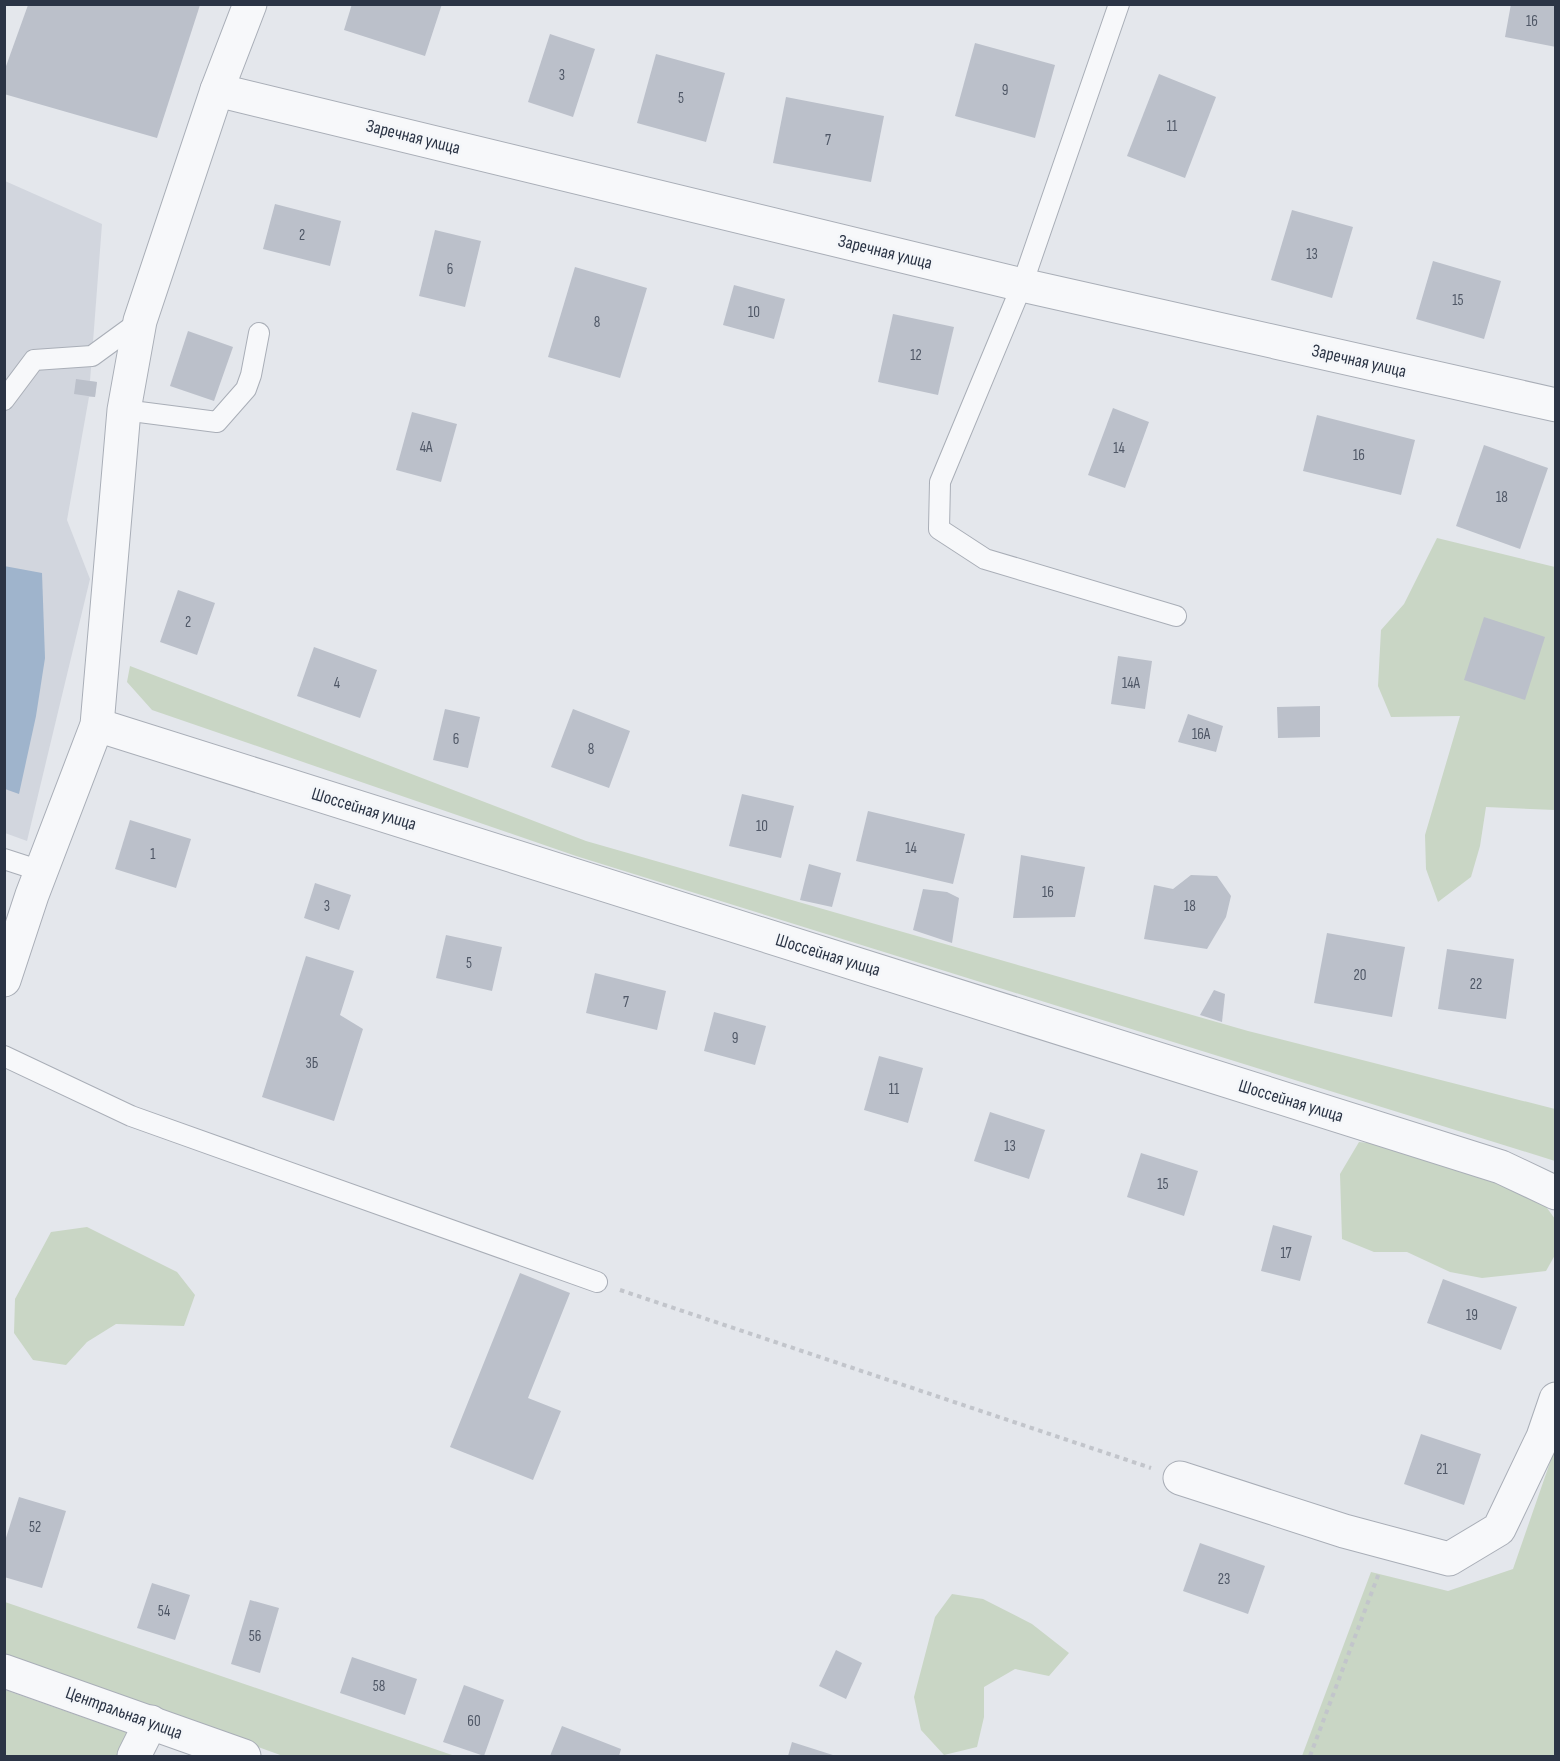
<svg xmlns="http://www.w3.org/2000/svg" width="1560" height="1761" font-family="'Sofia Sans Condensed',sans-serif">
  <style>
    .built { fill: #d2d6de }
    .green { fill: #c9d6c5 }
    .water { fill: #9fb4cc }
    .building { fill: #bbc0ca }
    .lines { fill: none; stroke-linecap: round; stroke-linejoin: round }
    .lane-casing { stroke: #a9aeb7; stroke-width: 22 }
    .street-casing { stroke: #a9aeb7; stroke-width: 35 }
    .path { stroke: #c2c5cb; stroke-width: 4; stroke-dasharray: 4.5 4.5; stroke-linecap: butt }
    .lane { stroke: #f7f8fa; stroke-width: 20 }
    .street { stroke: #f7f8fa; stroke-width: 33 }
    .labels { text-anchor: middle; dominant-baseline: central; stroke-width: 5; stroke-linejoin: round; paint-order: stroke }
    .number-label { font-size: 15px; fill: #4f5766 }
    .street-label { font-size: 18px; fill: #2b3445; stroke: #f4f6f9 }
  </style>
  <rect width="100%" height="100%" fill="#e4e7ec"/>
  <path class="built" d="M5 181 102 224 90 381 97 382 95 397H89L67 520 90 579 27 841 5 833Z"/>
  <g class="green">
    <path d="M1437 538 1555 567V810L1486 807 1480 846 1471 877 1438 902 1426 869 1425 835 1460 716 1391 717 1378 686 1381 630 1404 604Z"/>
    <path d="M130 666 586 841 1248 1031 1555 1109V1161L576 856 152 710 127 682Z"/>
    <path d="M1359 1142 1444 1150 1542 1201 1555 1219V1255L1546 1271 1482 1278 1450 1272 1407 1252H1374L1342 1239 1340 1174Z"/>
    <path d="M87 1227 177 1272 195 1295 184 1326 116 1324 87 1342 66 1365 33 1360 14 1333 15 1299 51 1232Z"/>
    <path d="M1555 1448V1756H1302L1371 1572 1448 1591 1513 1569Z"/>
    <path d="M952 1594 983 1599 1032 1624 1069 1653 1049 1676 1015 1669 984 1687V1717L977 1747 944 1755 921 1730 914 1697 935 1617Z"/>
    <path d="M5 1602 455 1756H283L5 1656Z"/>
    <path d="M5 1690 131 1734 125 1745 156 1756H5Z"/>
  </g>
  <path class="water" d="M4 566 42 573 45 658 36 716 19 794 5 789Z"/>
  <g class="building">
    <path d="M352 4H442L425 56 344 30Z"/>
    <path d="M1511 4H1556V47L1505 37Z"/>
    <path d="M28 5H200L157 138 4 94 5 69Z"/>
    <path d="M550 34 595 49 573 117 528 102Z"/>
    <path d="M975 43 1055 65 1035 138 955 116Z"/>
    <path d="M656 54 725 73 706 142 637 123Z"/>
    <path d="M1159 74 1216 97 1185 178 1127 156Z"/>
    <path d="M786 97 884 116 871 182 773 163Z"/>
    <path d="M275 204 341 221 330 266 263 249Z"/>
    <path d="M1292 210 1353 227 1332 298 1271 280Z"/>
    <path d="M435 230 481 241 465 307 419 296Z"/>
    <path d="M1433 261 1501 281 1484 339 1416 319Z"/>
    <path d="M575 267 647 288 620 378 548 357Z"/>
    <path d="M734 285 785 299 774 339 723 325Z"/>
    <path d="M893 314 954 327 938 395 878 382Z"/>
    <path d="M188 331 233 347 214 401 170 386Z"/>
    <path d="M76 379 97 382 95 397 74 394Z"/>
    <path d="M1113 408 1149 422 1125 488 1088 475Z"/>
    <path d="M412 412 457 424 441 482 396 470Z"/>
    <path d="M1317 415 1415 440 1401 495 1303 471Z"/>
    <path d="M1484 445 1548 468 1520 549 1456 526Z"/>
    <path d="M178 590 215 603 197 655 160 642Z"/>
    <path d="M1484 617 1545 637 1525 700 1464 680Z"/>
    <path d="M314 647 377 670 360 718 297 696Z"/>
    <path d="M1118 656 1152 661 1145 709 1111 704Z"/>
    <path d="M1320 706V737L1278 738 1277 707Z"/>
    <path d="M445 709 480 717 468 768 433 760Z"/>
    <path d="M573 709 630 731 609 788 551 767Z"/>
    <path d="M1188 714 1223 726 1216 752 1178 742Z"/>
    <path d="M742 794 794 806 781 858 729 846Z"/>
    <path d="M868 811 965 834 953 884 856 861Z"/>
    <path d="M130 820 191 839 176 888 115 869Z"/>
    <path d="M1021 855 1085 867 1075 917 1013 918Z"/>
    <path d="M809 864 841 873 832 907 800 900Z"/>
    <path d="M1191 875 1217 876 1231 896 1226 917 1207 949 1144 939 1154 885 1173 889Z"/>
    <path d="M315 883 351 895 339 930 304 918Z"/>
    <path d="M923 889 947 892 959 898 952 943 913 930Z"/>
    <path d="M1327 933 1405 947 1392 1017 1314 1003Z"/>
    <path d="M446 935 502 947 492 991 436 978Z"/>
    <path d="M1447 949 1514 959 1506 1019 1438 1009Z"/>
    <path d="M306 956 354 971 340 1015 363 1029 334 1121 262 1097Z"/>
    <path d="M595 973 666 991 657 1030 586 1013Z"/>
    <path d="M1214 990 1225 994 1222 1022 1200 1015Z"/>
    <path d="M714 1012 766 1026 755 1065 704 1051Z"/>
    <path d="M879 1056 923 1068 908 1123 864 1110Z"/>
    <path d="M990 1112 1045 1130 1029 1179 974 1161Z"/>
    <path d="M1141 1153 1198 1171 1184 1216 1127 1197Z"/>
    <path d="M1273 1225 1312 1236 1300 1281 1261 1271Z"/>
    <path d="M520 1273 570 1293 528 1398 561 1411 533 1480 450 1447Z"/>
    <path d="M1443 1279 1517 1307 1501 1350 1427 1323Z"/>
    <path d="M1421 1434 1481 1454 1464 1505 1404 1484Z"/>
    <path d="M19 1497 66 1511 42 1588 4 1577V1544Z"/>
    <path d="M1200 1543 1265 1566 1248 1614 1183 1591Z"/>
    <path d="M152 1583 190 1595 175 1640 137 1628Z"/>
    <path d="M250 1600 279 1608 260 1673 231 1664Z"/>
    <path d="M836 1650 862 1663 846 1699 819 1686Z"/>
    <path d="M352 1657 417 1679 405 1715 340 1693Z"/>
    <path d="M464 1685 504 1700 484 1756 443 1742Z"/>
    <path d="M562 1726 621 1749 619 1756H550Z"/>
    <path d="M792 1742 836 1756H788Z"/>
  </g>
  <g class="lines">
    <defs>
      <g id="lane">
        <path d="M1119 4 1022 285 940 482 939 529 985 559 1176 616"/>
        <path d="M4 400 34 360 92 356 140 321"/>
        <path d="M124 410 217 422 246 389 251 375 259 333"/>
        <path d="M4 859 41 871"/>
        <path d="M4 1056 131 1116 597 1282"/>
      </g>
      <g id="street">
        <path d="M217 90 1022 285 1556 405"/>
        <path d="M97 725 1501 1167 1556 1193"/>
        <path d="M4 980 32 895 97 725 124 410 140 321 217 90 250 4"/>
        <path d="M1180 1478 1344 1531 1449 1559 1499 1529 1543 1437 1556 1399"/>
        <path d="M4 1671 244 1756"/>
        <path d="M134 1756 151 1722"/>
      </g>
    </defs>
    <use href="#lane" class="lane-casing"/>
    <use href="#street" class="street-casing"/>
    <g class="path">
      <path d="M620 1290 1151 1468"/>
      <path d="M1310 1756 1379 1573"/>
    </g>
    <use href="#lane" class="lane"/>
    <use href="#street" class="street"/>
  </g>
  <g class="labels">
    <g class="number-label">
      <text x="1532" y="21">16</text>
      <text x="562" y="75">3</text>
      <text x="1005" y="90">9</text>
      <text x="681" y="98">5</text>
      <text x="1172" y="126">11</text>
      <text x="828" y="140">7</text>
      <text x="302" y="235">2</text>
      <text x="1312" y="254">13</text>
      <text x="450" y="269">6</text>
      <text x="1458" y="300">15</text>
      <text x="754" y="312">10</text>
      <text x="597" y="322">8</text>
      <text x="916" y="355">12</text>
      <text x="426" y="447">4А</text>
      <text x="1119" y="448">14</text>
      <text x="1359" y="455">16</text>
      <text x="1502" y="497">18</text>
      <text x="188" y="622">2</text>
      <text x="337" y="683">4</text>
      <text x="1131" y="683">14А</text>
      <text x="1201" y="734">16А</text>
      <text x="456" y="739">6</text>
      <text x="591" y="749">8</text>
      <text x="762" y="826">10</text>
      <text x="911" y="848">14</text>
      <text x="153" y="854">1</text>
      <text x="1048" y="892">16</text>
      <text x="327" y="906">3</text>
      <text x="1190" y="906">18</text>
      <text x="469" y="963">5</text>
      <text x="1360" y="975">20</text>
      <text x="1476" y="984">22</text>
      <text x="626" y="1002">7</text>
      <text x="735" y="1038">9</text>
      <text x="312" y="1063">3Б</text>
      <text x="894" y="1089">11</text>
      <text x="1010" y="1146">13</text>
      <text x="1163" y="1184">15</text>
      <text x="1286" y="1253">17</text>
      <text x="1472" y="1315">19</text>
      <text x="1442" y="1469">21</text>
      <text x="35" y="1527">52</text>
      <text x="1224" y="1579">23</text>
      <text x="164" y="1611">54</text>
      <text x="255" y="1636">56</text>
      <text x="379" y="1686">58</text>
      <text x="474" y="1721">60</text>
    </g>
    <g class="street-label">
      <text transform="translate(413 137) rotate(14)">Заречная улица</text>
      <text transform="translate(885 252) rotate(14)">Заречная улица</text>
      <text transform="translate(1359 361) rotate(13)">Заречная улица</text>
      <text transform="translate(364 809) rotate(17)">Шоссейная улица</text>
      <text transform="translate(828 955) rotate(17)">Шоссейная улица</text>
      <text transform="translate(1291 1101) rotate(17)">Шоссейная улица</text>
      <text transform="translate(124 1713) rotate(20)">Центральная улица</text>
    </g>
  </g>
  <rect width="1560" height="1761" fill="none" stroke="#2b3445" stroke-width="12"/>
</svg>
